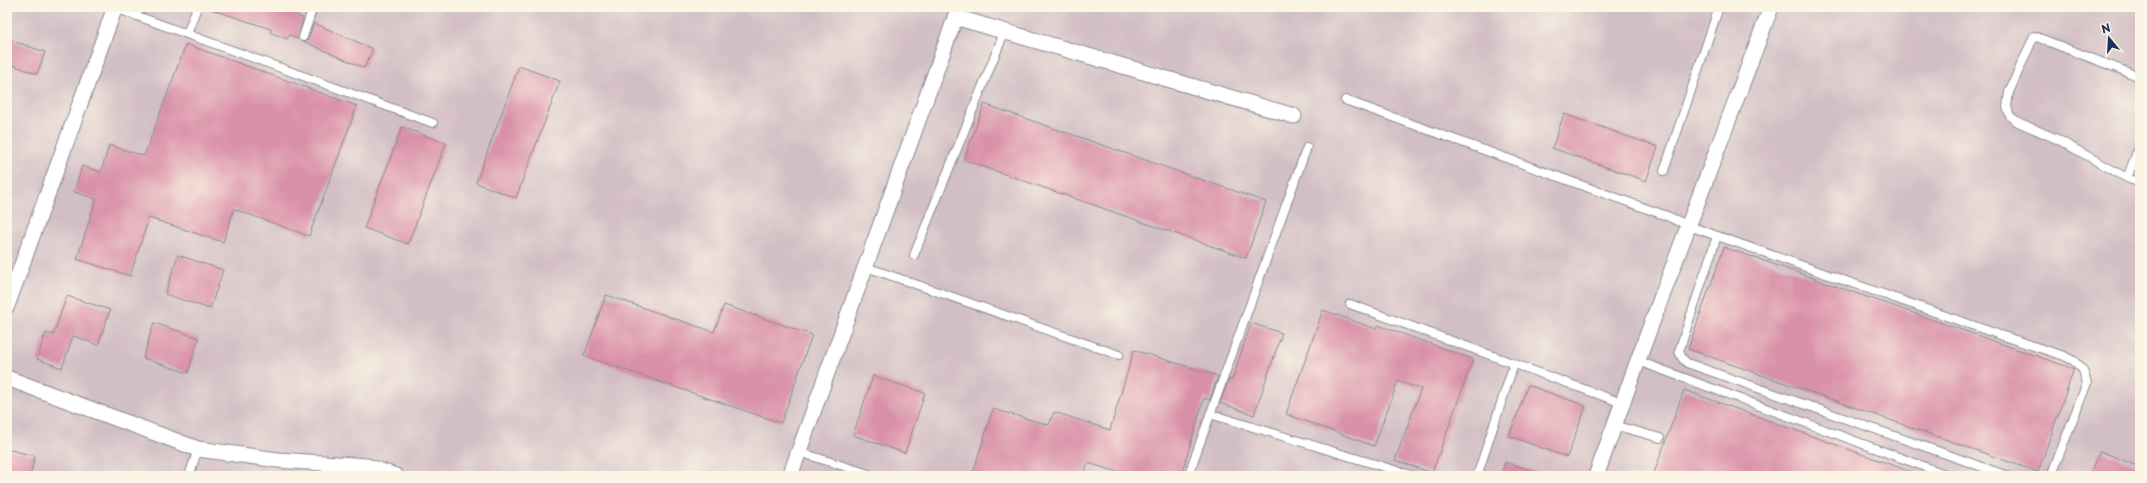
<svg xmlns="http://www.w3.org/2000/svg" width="2147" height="483" font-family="'Playpen Sans',sans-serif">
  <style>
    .industrial { fill: #d2bec5 }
    .building { fill: #d991a9 }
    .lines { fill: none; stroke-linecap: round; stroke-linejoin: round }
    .lane-casing { stroke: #878a93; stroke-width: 10 }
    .street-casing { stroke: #878a93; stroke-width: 17 }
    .lane { stroke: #fff; stroke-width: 8 }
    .street { stroke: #fff; stroke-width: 15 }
  </style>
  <rect width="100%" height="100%" fill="#fcf5e5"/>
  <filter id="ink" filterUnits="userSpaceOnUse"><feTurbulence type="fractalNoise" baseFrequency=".025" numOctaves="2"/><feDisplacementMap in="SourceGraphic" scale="8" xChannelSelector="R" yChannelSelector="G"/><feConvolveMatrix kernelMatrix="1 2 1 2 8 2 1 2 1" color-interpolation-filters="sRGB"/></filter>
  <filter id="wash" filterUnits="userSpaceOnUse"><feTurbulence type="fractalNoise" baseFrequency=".012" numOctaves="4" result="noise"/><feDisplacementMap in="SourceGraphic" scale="16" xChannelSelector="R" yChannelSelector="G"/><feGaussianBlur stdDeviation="0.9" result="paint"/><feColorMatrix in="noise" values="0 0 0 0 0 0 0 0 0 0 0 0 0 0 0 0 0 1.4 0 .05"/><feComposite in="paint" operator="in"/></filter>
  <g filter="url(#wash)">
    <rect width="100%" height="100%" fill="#f3e5c8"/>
    <rect class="industrial" x="7" y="7" width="2133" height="469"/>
    <g id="blocks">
      <g class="building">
        <path d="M214 7H300L297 16 303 18 298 39 289 35 287 39 270 32 271 29 213 10Z"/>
        <path d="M314 23 373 49 364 68 305 42 308 39Z"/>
        <path d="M7 39 45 52 37 74 7 63Z"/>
        <path d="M186 44 357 106 309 236 234 209 223 242 149 218 130 276 77 259 96 199 74 192 82 166 101 172 109 145 144 156Z"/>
        <path d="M519 66 560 81 516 198 476 183Z"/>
        <path d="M984 104 1266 202 1246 258 964 160Z"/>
        <path d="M1564 114 1658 147 1646 181 1552 148Z"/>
        <path d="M402 127 446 143 408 244 364 228Z"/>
        <path d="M1724 247 2074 369 2038 472 1688 349Z"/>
        <path d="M178 255 223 270 210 309 165 294Z"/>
        <path d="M606 295 714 332 724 305 812 335 781 423 584 356Z"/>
        <path d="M67 296 110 310 98 345 73 336 62 368 37 359 46 333 53 335Z"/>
        <path d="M1323 310 1376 329 1378 325 1473 359 1432 473 1395 460 1421 389 1398 381 1374 446 1286 414Z"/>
        <path d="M154 323 199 338 188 373 143 358Z"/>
        <path d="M1251 323 1282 333 1254 415 1220 403 1229 379 1232 380Z"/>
        <path d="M1134 350 1218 376 1210 400 1204 398 1181 476H1131L1088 463 1083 476H972L993 409 1049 425 1054 412 1110 430Z"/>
        <path d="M873 376 925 393 905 453 853 435Z"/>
        <path d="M1528 385 1586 406 1567 457 1509 436Z"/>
        <path d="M1684 390 1917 474V476H1653Z"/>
        <path d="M7 449 35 456 30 476H7Z"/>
        <path d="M2100 451 2140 467V476H2090Z"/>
        <path d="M1505 462 1540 473V476H1501Z"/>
      </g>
    </g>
  </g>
  <g filter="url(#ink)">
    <use href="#blocks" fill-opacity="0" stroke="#878a93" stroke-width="1"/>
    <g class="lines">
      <defs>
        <g id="lane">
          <path d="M115 8 433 123"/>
          <path d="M187 34 197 7"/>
          <path d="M303 37 313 7"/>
          <path d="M2140 77 2034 36 2009 92 2007 107 2010 116 2018 122 2057 139 2127 178 2140 183"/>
          <path d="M1345 100 1667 216 1689 226 2003 336 2064 356 2074 361 2083 370 2087 383 2051 476"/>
          <path d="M1664 171 1719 7"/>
          <path d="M2127 178 2140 144"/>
          <path d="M1717 236 1679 351 1682 358 1687 363 2008 476"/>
          <path d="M914 255 1004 33"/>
          <path d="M866 267 1119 355"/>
          <path d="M1350 304 1622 403"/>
          <path d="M1638 361 1950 476"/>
          <path d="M1210 414 1414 476"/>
          <path d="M1614 425 1660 438"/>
          <path d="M799 452 875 476"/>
          <path d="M189 476 198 449"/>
          <path d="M1188 476 1307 147"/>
          <path d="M1477 476 1514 364"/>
        </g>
        <g id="street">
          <path d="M955 17 1294 116"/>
          <path d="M7 306 115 7"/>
          <path d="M7 378 198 449 278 460 367 466 396 476"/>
          <path d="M790 476 959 7"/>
          <path d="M1596 476 1645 341 1771 7"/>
        </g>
      </defs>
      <use href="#lane" class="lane-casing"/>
      <use href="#street" class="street-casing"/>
      <use href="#lane" class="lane"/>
      <use href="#street" class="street"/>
    </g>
  </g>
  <rect width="2147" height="483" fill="none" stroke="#fcf5e5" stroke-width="24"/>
  <g transform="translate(2109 38) rotate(342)" stroke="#fcf5e5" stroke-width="3" paint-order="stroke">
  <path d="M0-3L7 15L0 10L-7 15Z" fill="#1b2f5e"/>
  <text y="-6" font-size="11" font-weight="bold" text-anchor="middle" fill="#1b2f5e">N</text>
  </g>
</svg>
